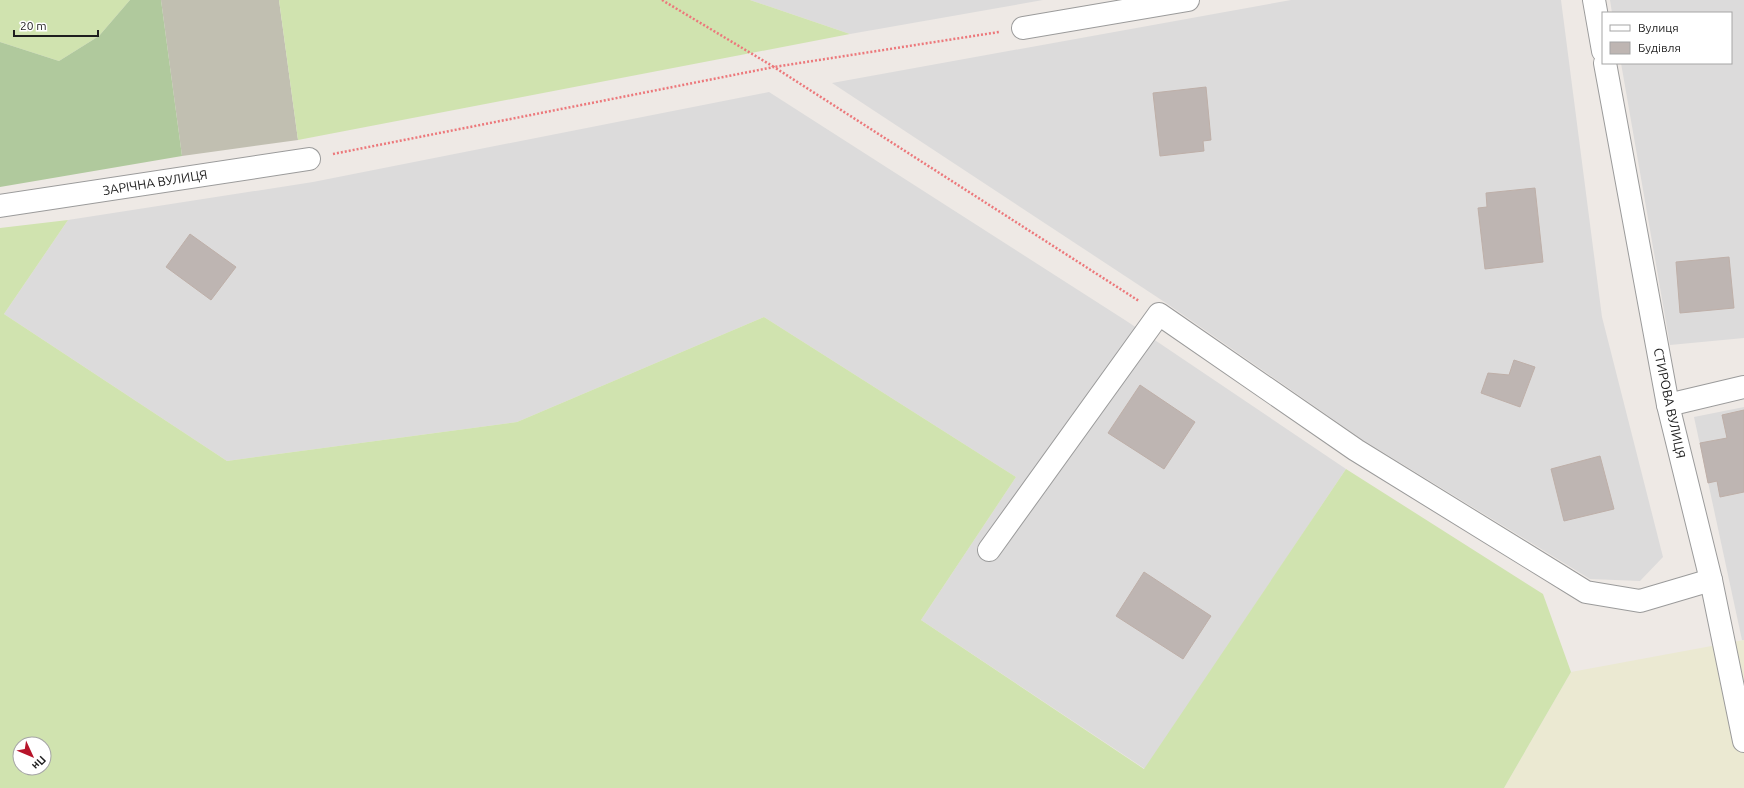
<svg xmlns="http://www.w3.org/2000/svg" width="1744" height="788" font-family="Ubuntu,sans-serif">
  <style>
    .residential { fill: #dcdbdb }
    .construction { fill: #c1bfb1 }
    .farmland { fill: #ebe9d2 }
    .grass { fill: #d0e3af; fill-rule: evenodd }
    .forest { fill: #b0c99d }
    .building { fill: #beb5b2; stroke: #beafa8 }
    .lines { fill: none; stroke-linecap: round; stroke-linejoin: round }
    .minor-casing { stroke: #9b9b9b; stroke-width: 24 }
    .path { stroke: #ec787b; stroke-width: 2.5; stroke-dasharray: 2 2; stroke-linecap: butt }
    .minor { stroke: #fff; stroke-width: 22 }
    .labels { text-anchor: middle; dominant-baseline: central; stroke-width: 3.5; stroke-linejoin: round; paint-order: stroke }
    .street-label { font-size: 13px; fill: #1e1e1e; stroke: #fff }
  </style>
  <rect width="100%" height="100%" fill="#eee9e5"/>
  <g class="residential">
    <path d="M750 0H1043L850 34Z"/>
    <path d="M1291 0H1561L1602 317 1663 557 1640 581 1590 579 1363 440 1166 303 832 83Z"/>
    <path d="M1610 0H1744V338L1670 345 1621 63H1731V13H1612Z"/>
    <path d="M769 92 1128 322 1346 469 1145 769 921 620 1016 477 764 317 517 422 227 461 4 314 68 220 313 182Z"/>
    <path d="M1744 407V640H1742L1694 417Z"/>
  </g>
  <path class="construction" d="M161 0H279L298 140 182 156Z"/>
  <path class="farmland" d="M1744 640V788H1504L1571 672Z"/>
  <g class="grass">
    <path d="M0 0H130L99 36 59 61 0 42Z"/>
    <path d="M279 0H750L850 34 298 140Z"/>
    <path d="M68 220 4 314 227 461 517 422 764 317 1016 477 921 620 1144 769 1346 469 1543 594 1571 672 1504 788H0V228ZM20 744H44V768H20Z"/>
  </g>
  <path class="forest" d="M130 0H161L182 156 0 187V42L59 61 99 36Z"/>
  <g class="building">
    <path d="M1206 87 1211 140 1203 141 1204 151 1160 156 1153 93Z"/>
    <path d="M1535 188 1543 262 1485 269 1478 208 1487 207 1486 193Z"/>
    <path d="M190 234 236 267 211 300 166 267Z"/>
    <path d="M1729 257 1734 308 1680 313 1676 262Z"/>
    <path d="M1514 360 1535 367 1520 407 1481 393 1488 373 1509 375Z"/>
    <path d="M1140 385 1195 422 1164 469 1108 433Z"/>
    <path d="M1744 410V492L1720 497 1717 481 1708 483 1700 443 1727 438 1722 415Z"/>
    <path d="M1600 456 1614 509 1564 521 1551 469Z"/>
    <path d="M1144 572 1211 616 1183 659 1116 616Z"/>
  </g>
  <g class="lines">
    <defs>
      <g id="minor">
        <path d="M1594 0 1603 51"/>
        <path d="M1023 28 1188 0"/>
        <path d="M1605 63 1668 405 1711 580 1744 741"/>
        <path d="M0 206 309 159"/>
        <path d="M1668 405 1744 387"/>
        <path d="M989 550 1159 314 1356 450 1586 592 1640 601 1711 580"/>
      </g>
    </defs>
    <use href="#minor" class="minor-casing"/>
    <g class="path">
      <path d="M662 0 774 67 999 32"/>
      <path d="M333 154 774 67 1139 301"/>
    </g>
    <use href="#minor" class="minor"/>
  </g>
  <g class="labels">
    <g class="street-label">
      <text transform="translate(155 182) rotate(-9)">ЗАРІЧНА ВУЛИЦЯ</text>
      <text transform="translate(1670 403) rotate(78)">СТИРОВА ВУЛИЦЯ</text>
    </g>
  </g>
  <rect x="1602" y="12" width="130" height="52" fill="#ffffff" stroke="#a5a5a5"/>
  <rect x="1610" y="25" width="20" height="6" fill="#ffffff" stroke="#a5a5a5"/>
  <text x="1638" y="32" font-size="12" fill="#1e1e1e">Вулиця</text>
  <rect x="1610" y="42" width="20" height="12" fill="#beb5b2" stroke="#a5a5a5"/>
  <text x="1638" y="52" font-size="12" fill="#1e1e1e">Будівля</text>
  <g transform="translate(32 756) rotate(134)"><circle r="19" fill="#ffffff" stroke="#a5a5a5"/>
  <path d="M0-3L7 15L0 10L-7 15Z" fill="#b7142a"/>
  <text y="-6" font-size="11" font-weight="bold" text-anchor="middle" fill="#1e1e1e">Пн</text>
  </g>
  <path d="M14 30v6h84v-6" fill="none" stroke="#1e1e1e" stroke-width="2"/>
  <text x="20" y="30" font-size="12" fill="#1e1e1e" stroke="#ffffff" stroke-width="3" paint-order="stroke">20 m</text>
</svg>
